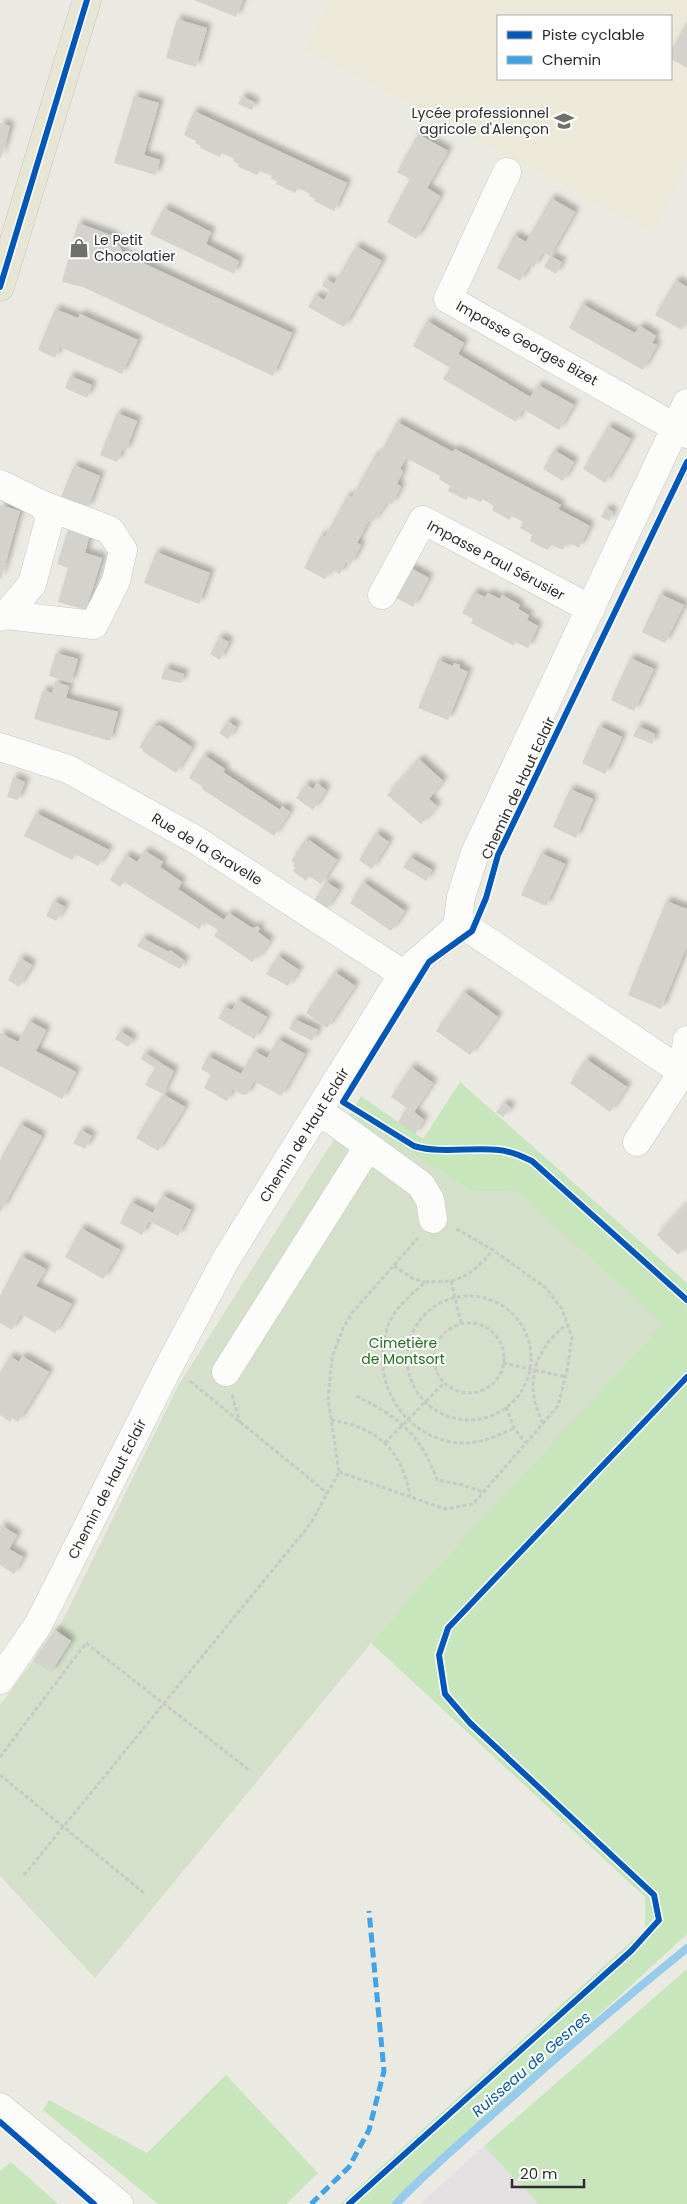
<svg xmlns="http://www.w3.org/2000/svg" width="687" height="2204" font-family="Poppins,sans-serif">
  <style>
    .industrial { fill: #e2e0e1 }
    .education { fill: #ede9d8; fill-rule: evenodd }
    .green { fill: #c7e6bc }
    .cemetery { fill: #d4e0ca }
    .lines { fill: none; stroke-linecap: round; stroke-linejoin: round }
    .stream { stroke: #97cbec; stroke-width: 8 }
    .building { fill: #d3d2cd; filter: url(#shadow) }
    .minor-casing { stroke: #c8c8c7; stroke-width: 29 }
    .major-casing { stroke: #c6c5c3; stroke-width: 29 }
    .path { stroke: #c8c8c8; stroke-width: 3; stroke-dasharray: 4 2.5; stroke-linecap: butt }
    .minor { stroke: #fcfcfb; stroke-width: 28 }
    .major { stroke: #e7e6d5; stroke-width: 28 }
    .quiet { stroke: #3ea3eb; stroke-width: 5; stroke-dasharray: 10 5; stroke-linecap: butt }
    .cycleway-casing { stroke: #fff; stroke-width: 9 }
    .cycleway { stroke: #0057b8; stroke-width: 6 }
    .labels { text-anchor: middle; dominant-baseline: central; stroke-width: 4; stroke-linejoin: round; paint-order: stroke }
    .poi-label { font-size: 14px; fill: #2d2d2d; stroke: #fff; text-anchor: end }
    .street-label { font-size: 14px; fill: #2d2d2d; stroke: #fff }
    .park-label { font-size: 14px; fill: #216c1b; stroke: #fff }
    .water-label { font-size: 15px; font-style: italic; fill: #0d5aa0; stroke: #fff }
  </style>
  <defs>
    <filter id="shadow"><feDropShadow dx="4.5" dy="-4.5" stdDeviation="2.5" flood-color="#0004"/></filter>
  </defs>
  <rect width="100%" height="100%" fill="#eae9e2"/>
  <path class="industrial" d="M484 2146 539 2204H420Z"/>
  <path class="education" d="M329 0H687V163L652 232 305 49ZM498 16H671V79H498Z"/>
  <g class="green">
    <path d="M460 1082 687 1283V1934L393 2204H340L645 1929V1897L371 1643 419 1588 519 1192 471 1191 350 1114 361 1096 423 1139Z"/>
    <path d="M687 1969V2204H539L484 2146Z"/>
    <path d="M226 2075 318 2173 286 2204H158L43 2110 49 2100 147 2153Z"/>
    <path d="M11 2162 58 2204H0V2171Z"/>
  </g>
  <path class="cemetery" d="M350 1114 471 1191 519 1192 663 1324 419 1588 371 1643 95 1978 0 1876V1705L63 1620 178 1386Z"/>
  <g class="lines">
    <path class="stream" d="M396 2204C429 2169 466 2138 502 2106 562 2052 624 1999 687 1948"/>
  </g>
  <g class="building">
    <path d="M194 0H243L236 17Z"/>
    <path d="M177 19 207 28 196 67 166 58Z"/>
    <path d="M687 22V68L671 59V51Z"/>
    <path d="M134 96 159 103 144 155 160 160 156 175 114 163Z"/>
    <path d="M242 96 255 103 252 110 238 104Z"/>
    <path d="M194 111 347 183 334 211 314 201 315 199 309 196 310 194 298 188 295 193 276 184 277 181 271 179 272 176 260 171 257 175 237 166 239 164 233 161 234 159 222 153 220 157 200 148 201 146 195 143 196 141 184 135Z"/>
    <path d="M0 123 10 126 1 158H0Z"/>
    <path d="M418 134 448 151 427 188 440 196 416 239 387 222 410 179 397 172Z"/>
    <path d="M551 198 575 212 550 256 543 252 534 267 529 265 520 281 497 268 514 235 526 242Z"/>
    <path d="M164 208 211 232 206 244 239 261 234 274 150 234Z"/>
    <path d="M78 223 113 236 124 254 292 333 273 376 83 287 62 282Z"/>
    <path d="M356 246 382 261 344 327 308 307 316 295 324 300 330 290 322 286 325 279 334 284Z"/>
    <path d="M550 256 562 262 556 274 544 267Z"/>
    <path d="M676 280 687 287V322L682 330 655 315Z"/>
    <path d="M582 304 635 333 640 326 656 336 652 343 657 345 643 370 569 328Z"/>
    <path d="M55 309 78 318 80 314 138 340 122 374 60 347 55 358 38 350Z"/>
    <path d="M427 321 464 343 458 354 530 397 538 385 574 405 559 430 523 409 516 422 443 379 450 368 413 346Z"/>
    <path d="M70 376 92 385 87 398 65 388Z"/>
    <path d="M117 413 137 421 126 451 122 450 117 462 100 455Z"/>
    <path d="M397 422 453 452 455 449 561 505 558 509 590 526 579 548 567 542 563 550 551 545 548 550 539 546 530 541 532 535 520 528 523 522 512 516 509 520 492 510 494 506 483 499 481 502 468 496 466 500 448 491 450 486 439 479 440 476 406 458 400 469 403 471 397 484 401 487 392 504 387 502 373 522 369 520 357 543 361 545 351 564 346 562 340 574 331 569 325 579 304 568 321 535 325 537 347 496 352 497 375 455 378 457Z"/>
    <path d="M608 426 631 439 605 483 583 469Z"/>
    <path d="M554 450 574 462 563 481 543 469Z"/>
    <path d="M74 465 100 476 88 508 61 497Z"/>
    <path d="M0 505 20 511 1 579H0Z"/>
    <path d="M606 508 613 512 609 521 601 517Z"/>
    <path d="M70 524 91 530 85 553 102 558 86 610 58 602 68 568 57 564Z"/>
    <path d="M156 552 210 573 199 604 144 583Z"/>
    <path d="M409 567 429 578 413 607 393 596Z"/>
    <path d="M474 592 485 597 488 593 500 599 502 595 520 605 518 609 529 615 527 620 538 626 528 648 515 642 514 646 471 623 473 619 462 613Z"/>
    <path d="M660 594 684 605 665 643 642 632Z"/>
    <path d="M219 637 229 642 220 660 210 654Z"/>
    <path d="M56 653 78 659 71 683 49 676Z"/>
    <path d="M630 658 654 669 634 711 611 700Z"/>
    <path d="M438 660 453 666 454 663 460 665 459 668 468 672 448 720 418 708Z"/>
    <path d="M165 668 184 674 181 683 161 679Z"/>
    <path d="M55 682 69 686 66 698 118 712 110 741 34 719 43 690 52 693Z"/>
    <path d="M228 721 236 727 228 739 219 733Z"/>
    <path d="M154 725 158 727 159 725 192 747 176 773 142 751 143 749 139 747Z"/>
    <path d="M599 726 622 737 605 774 582 763Z"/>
    <path d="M638 726 655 734 652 744 633 736Z"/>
    <path d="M204 755 225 769 223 772 280 810 282 806 290 812 274 836 202 789 203 787 189 778Z"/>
    <path d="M419 759 443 781 429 799 437 806 421 824 387 795Z"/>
    <path d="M13 777 25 782 18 800 7 797Z"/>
    <path d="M317 783 326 790 313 810 296 798 306 784 313 789Z"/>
    <path d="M570 789 593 799 576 838 553 827Z"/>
    <path d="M36 813 109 850 98 866 75 854 72 860 24 836Z"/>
    <path d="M376 833 389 842 372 869 359 860Z"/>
    <path d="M305 840 308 842 309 840 337 860 321 884 309 876 306 881 293 871 295 867 293 866 295 863 291 861Z"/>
    <path d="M145 851 163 862 160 867 182 882 178 889 224 920 229 913 252 928 258 926 260 929 258 932 270 941 258 958 256 957 252 962 214 936 218 930 204 921 199 929 124 882 120 887 110 880 126 855 137 862Z"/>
    <path d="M541 853 565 864 546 906 521 895Z"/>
    <path d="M410 857 432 870 426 881 403 867Z"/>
    <path d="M326 882 339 890 326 910 314 901Z"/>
    <path d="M363 882 405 911 391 931 350 903Z"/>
    <path d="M54 901 65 907 56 921 46 916Z"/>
    <path d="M666 901 687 909V946L661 1009 628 995Z"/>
    <path d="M143 938 169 952 170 950 185 961 180 969 137 946Z"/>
    <path d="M278 956 299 970 288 986 266 974Z"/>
    <path d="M20 958 32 965 19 987 8 980Z"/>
    <path d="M335 972 355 986 327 1028 306 1013Z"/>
    <path d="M464 992 498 1017 470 1055 436 1031Z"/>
    <path d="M238 1000 267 1017 254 1039 218 1018 225 1007 232 1010Z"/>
    <path d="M294 1019 318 1030 312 1041 289 1029Z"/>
    <path d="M29 1021 46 1030 36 1051 76 1072 62 1099 0 1066V1033L18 1042Z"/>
    <path d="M120 1031 133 1039 128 1047 115 1039Z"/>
    <path d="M278 1039 305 1054 281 1096 254 1081 247 1094 243 1095 233 1089 227 1101 204 1088 211 1075 201 1069 208 1056 241 1074 254 1051 267 1058Z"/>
    <path d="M144 1053 174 1071 163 1094 145 1085 155 1068 141 1059Z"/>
    <path d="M586 1059 627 1087 610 1112 570 1083Z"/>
    <path d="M411 1067 433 1083 414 1112 424 1120 415 1134 398 1122 407 1108 391 1097Z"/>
    <path d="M163 1094 185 1107 158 1151 136 1138Z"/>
    <path d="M505 1103 511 1108 503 1117 496 1112Z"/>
    <path d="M20 1124 42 1136 0 1213V1160Z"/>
    <path d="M81 1130 92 1136 85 1149 73 1143Z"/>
    <path d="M162 1195 191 1210 178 1236 149 1221 142 1235 120 1223 131 1202 153 1213Z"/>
    <path d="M687 1203V1246L678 1255 657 1235Z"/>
    <path d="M81 1228 120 1250 103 1279 65 1257Z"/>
    <path d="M21 1256 46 1269 36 1286 72 1304 55 1333 21 1314 12 1330 0 1323V1296Z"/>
    <path d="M10 1356 19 1362 22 1356 49 1372 18 1422 12 1418 10 1422 0 1415V1372Z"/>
    <path d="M0 1525 17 1535 9 1549 23 1557 14 1574 0 1565Z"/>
    <path d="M55 1630 71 1641 51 1672 33 1661Z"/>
  </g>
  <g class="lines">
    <defs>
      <g id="minor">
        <path d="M507 172 448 299 687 434"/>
        <path d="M0 484 43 505 50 517 32 584 6 615 0 617"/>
        <path d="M382 595 423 520 591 609"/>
        <path d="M6 615 94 625 116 581 123 550 110 530 43 505"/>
        <path d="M0 747 68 769 196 840 403 974"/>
        <path d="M459 922 687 1075"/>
        <path d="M317 1114 332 1120 421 1185 430 1200 433 1219"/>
        <path d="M637 1142 683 1071 687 1040"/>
        <path d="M226 1372 368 1147"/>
        <path d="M0 1680 38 1625 167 1370 225 1261 403 974 457 927 461 897 475 853 687 403"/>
        <path d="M0 2107 119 2204"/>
      </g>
      <path id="major" d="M0 287 87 0"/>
    </defs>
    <use href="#minor" class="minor-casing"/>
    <use href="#major" class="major-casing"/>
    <g class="path">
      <path d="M394 1266 412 1278 425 1282"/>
      <path d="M451 1281C470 1276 480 1265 493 1250"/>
      <circle cx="469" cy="1358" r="62"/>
      <circle cx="469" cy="1358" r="35"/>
      <path d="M461 1323 451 1281 425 1282C414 1293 398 1305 391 1319 367 1370 395 1431 451 1442 473 1446 494 1438 514 1428"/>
      <path d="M503 1363 566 1377"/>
      <path d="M190 1381 327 1493"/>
      <path d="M232 1395 240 1423"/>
      <path d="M356 1396C398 1416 422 1436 437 1480L459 1484 483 1492"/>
      <path d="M506 1407 514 1428 526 1443"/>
      <path d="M331 1420C377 1427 402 1450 410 1496"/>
      <path d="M543 1423C523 1384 534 1350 567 1324"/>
      <path d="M385 1443 444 1383"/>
      <path d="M339 1472 445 1509 473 1504 558 1406 567 1371 572 1337 562 1309 546 1288 493 1250 455 1228"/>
      <path d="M0 1757 86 1643 249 1770"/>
      <path d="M0 1775 144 1893"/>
      <path d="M24 1875 311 1523 339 1472 328 1398 332 1358 343 1328 352 1313 418 1238"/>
    </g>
    <use href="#minor" class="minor"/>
    <use href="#major" class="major"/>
    <path class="quiet" d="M311 2204 349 2167 369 2130 384 2071 369 1911"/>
    <defs>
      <g id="cycleway">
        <path d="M0 287 87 0"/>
        <path d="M687 462 498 855 486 898 472 931 429 962 343 1102 414 1146C441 1154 471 1147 499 1150 511 1151 521 1156 532 1161L687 1300"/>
        <path d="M0 2122 94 2204"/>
        <path d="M349 2204 631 1951 659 1920 654 1895 470 1723 445 1694 439 1655 448 1628 687 1377"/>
      </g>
    </defs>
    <use href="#cycleway" class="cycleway-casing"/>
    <use href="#cycleway" class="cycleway"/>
  </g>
  <defs>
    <symbol id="school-bare" viewBox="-9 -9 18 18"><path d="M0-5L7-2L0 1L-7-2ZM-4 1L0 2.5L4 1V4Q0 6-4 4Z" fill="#6f6f6c" stroke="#fff" stroke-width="2.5" paint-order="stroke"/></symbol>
    <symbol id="shop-bare" viewBox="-9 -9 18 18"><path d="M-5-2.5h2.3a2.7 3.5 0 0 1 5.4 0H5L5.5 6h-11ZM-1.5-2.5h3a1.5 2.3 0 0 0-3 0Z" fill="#6f6f6c" stroke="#fff" stroke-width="2.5" paint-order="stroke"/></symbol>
  </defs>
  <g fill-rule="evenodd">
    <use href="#school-bare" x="550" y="107" width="28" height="28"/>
    <use href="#shop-bare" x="65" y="234" width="28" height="28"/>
  </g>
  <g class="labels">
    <g class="poi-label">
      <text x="549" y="113">Lycée professionnel<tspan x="549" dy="16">agricole d'Alençon</tspan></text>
      <text x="94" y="240" text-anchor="start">Le Petit<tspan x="94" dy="16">Chocolatier</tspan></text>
    </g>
    <g class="street-label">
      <text transform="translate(527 343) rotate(29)">Impasse Georges Bizet</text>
      <text transform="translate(496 560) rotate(28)">Impasse Paul Sérusier</text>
      <text transform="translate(518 788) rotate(-65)">Chemin de Haut Eclair</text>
      <text transform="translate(207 849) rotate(31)">Rue de la Gravelle</text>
      <text transform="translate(304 1135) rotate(-58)">Chemin de Haut Eclair</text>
      <text transform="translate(107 1489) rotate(-63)">Chemin de Haut Eclair</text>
    </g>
    <g class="park-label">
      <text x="403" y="1343">Cimetière<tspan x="403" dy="16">de Montsort</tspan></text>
    </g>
    <g class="water-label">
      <text transform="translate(531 2064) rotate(-41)">Ruisseau de Gesnes</text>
    </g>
  </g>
  <rect x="497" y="15" width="175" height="65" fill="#ffffff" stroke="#ababab"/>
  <rect x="507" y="31" width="25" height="8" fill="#0057b8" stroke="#ababab"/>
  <text x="542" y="40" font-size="15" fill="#2d2d2d">Piste cyclable</text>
  <rect x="507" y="56" width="25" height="8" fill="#3ea3eb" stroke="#ababab"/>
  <text x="542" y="65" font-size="15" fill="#2d2d2d">Chemin</text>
  <path d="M512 2179v8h72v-8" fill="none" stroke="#2d2d2d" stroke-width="2.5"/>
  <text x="520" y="2179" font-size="15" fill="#2d2d2d" stroke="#ffffff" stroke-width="4" paint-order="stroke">20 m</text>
</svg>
